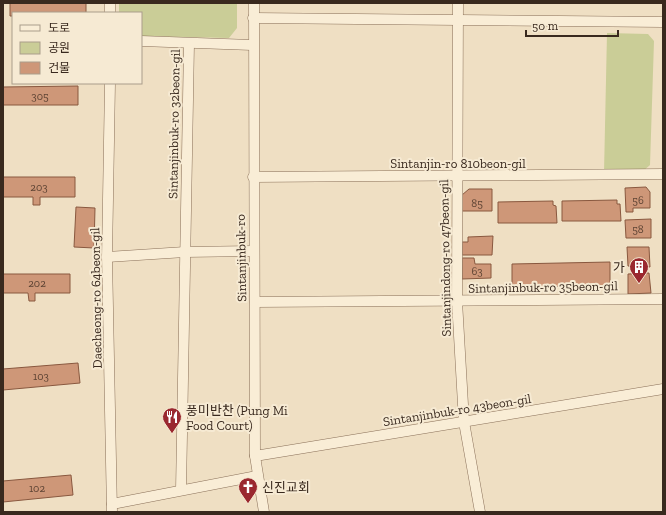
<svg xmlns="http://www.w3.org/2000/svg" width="666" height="515" font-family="'Zilla Slab','Noto Sans KR',serif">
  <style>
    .green { fill: #cacd97 }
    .building { fill: #ce9778; stroke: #89583f }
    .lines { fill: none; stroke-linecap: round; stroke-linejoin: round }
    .street-casing { stroke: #8a7059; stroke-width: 11 }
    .street { stroke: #f9edd6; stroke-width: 10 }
    .labels { text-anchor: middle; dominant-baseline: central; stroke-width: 4; stroke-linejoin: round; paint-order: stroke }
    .number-label { font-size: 11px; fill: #5e4434 }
    .street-label { font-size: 13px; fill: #39291e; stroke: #f6ead3 }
    .poi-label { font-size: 13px; fill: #39291e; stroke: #f6ead3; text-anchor: start }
  </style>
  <rect width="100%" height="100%" fill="#efdfc3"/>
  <g class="green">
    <path d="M119 3H237V28L229 38 141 36V13H119Z"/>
    <path d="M607 33 648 34 654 41 650 165 642 172 604 173Z"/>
  </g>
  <g class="building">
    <path d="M10 3H86V13H13V16H10Z"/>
    <path d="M78 86V105H3V87Z"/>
    <path d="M3 177H75V197H40V205H33V197H3Z"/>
    <path d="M646 187 650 192V208H633V212H626L625 188Z"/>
    <path d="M469 189H492V211H461L462 195Z"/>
    <path d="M617 200V204H620L621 221H562V201Z"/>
    <path d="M553 201V205L556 206 557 223H498V202Z"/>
    <path d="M76 207 95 208 94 248 74 247Z"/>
    <path d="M651 219V238H626L625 220Z"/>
    <path d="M493 236 492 255H462V242H468V237Z"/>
    <path d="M627 247H649L650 267 628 266Z"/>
    <path d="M462 258H474L475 264H491V278L462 279Z"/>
    <path d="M610 262V286L512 287V264Z"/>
    <path d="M649 273 651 293 628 294V274Z"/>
    <path d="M3 274H70V293H35V301H29L28 293H3Z"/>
    <path d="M78 363 80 383 3 390V369Z"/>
    <path d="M71 475 73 495 3 502V481Z"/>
  </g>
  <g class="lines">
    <defs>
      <g id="street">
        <path d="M110 3V13"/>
        <path d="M254 3 255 456 264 512"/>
        <path d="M458 3 457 301 464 422 480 512"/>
        <path d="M253 18 663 22"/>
        <path d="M141 41 252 45"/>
        <path d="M110 83 107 257 112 512"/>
        <path d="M253 177 663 174"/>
        <path d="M107 257 185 252 253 251"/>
        <path d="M255 302 663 299"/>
        <path d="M255 456 663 389"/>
        <path d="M181 490 189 44"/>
        <path d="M112 504 257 476"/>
      </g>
    </defs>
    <use href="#street" class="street-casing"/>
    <use href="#street" class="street"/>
  </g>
  <defs>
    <symbol id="building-pin" viewBox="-11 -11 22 30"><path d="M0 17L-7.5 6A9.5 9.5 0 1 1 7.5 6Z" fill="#9a282f" stroke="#f6ead3"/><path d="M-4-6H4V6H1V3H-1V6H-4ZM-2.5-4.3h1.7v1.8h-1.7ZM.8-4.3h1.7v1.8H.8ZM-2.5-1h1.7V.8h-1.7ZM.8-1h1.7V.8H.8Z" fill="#fff"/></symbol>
    <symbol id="restaurant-pin" viewBox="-11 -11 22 30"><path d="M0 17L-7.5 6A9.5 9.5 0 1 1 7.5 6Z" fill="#9a282f" stroke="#f6ead3"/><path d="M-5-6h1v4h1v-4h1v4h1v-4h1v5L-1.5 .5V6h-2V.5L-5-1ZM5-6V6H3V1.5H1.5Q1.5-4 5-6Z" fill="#fff"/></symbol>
    <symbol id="church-pin" viewBox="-11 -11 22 30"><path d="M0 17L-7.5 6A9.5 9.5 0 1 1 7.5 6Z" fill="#9a282f" stroke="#f6ead3"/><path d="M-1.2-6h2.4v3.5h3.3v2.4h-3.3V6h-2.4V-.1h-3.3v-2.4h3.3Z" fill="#fff"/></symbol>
  </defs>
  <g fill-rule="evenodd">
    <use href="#building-pin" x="628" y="256" width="22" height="30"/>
    <use href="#restaurant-pin" x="161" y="406" width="22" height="30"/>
    <use href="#church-pin" x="237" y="476" width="22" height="30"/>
  </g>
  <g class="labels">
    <g class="number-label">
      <text x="40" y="96">305</text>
      <text x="39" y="187">203</text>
      <text x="638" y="200">56</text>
      <text x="477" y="203">85</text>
      <text x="638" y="229">58</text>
      <text x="477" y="271">63</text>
      <text x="37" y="283">202</text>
      <text x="41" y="376">103</text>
      <text x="37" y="488">102</text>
    </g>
    <g class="street-label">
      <text transform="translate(174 124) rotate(-89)">Sintanjinbuk-ro 32beon-gil</text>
      <text x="458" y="163">Sintanjin-ro 810beon-gil</text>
      <text transform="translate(241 258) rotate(-91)">Sintanjinbuk-ro</text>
      <text transform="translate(445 258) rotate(-91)">Sintanjindong-ro 47beon-gil</text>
      <text transform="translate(543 287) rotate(-1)">Sintanjinbuk-ro 35beon-gil</text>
      <text transform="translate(96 298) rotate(-91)">Daecheong-ro 64beon-gil</text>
      <text transform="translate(457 410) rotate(-9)">Sintanjinbuk-ro 43beon-gil</text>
    </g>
    <g class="poi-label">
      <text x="625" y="267" text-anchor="end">가</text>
      <text x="186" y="410">풍미반찬 (Pung Mi<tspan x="186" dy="15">Food Court)</tspan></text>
      <text x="262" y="487">신진교회</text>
    </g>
  </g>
  <rect width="666" height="515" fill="none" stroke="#39291e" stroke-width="8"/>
  <rect x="12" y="12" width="130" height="72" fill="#f6ead3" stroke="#aa9d8b"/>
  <rect x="20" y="25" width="20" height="6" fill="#f9edd6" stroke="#aa9d8b"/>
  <text x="48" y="32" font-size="12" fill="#39291e">도로</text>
  <rect x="20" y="42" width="20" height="12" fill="#cacd97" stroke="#aa9d8b"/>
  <text x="48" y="52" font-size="12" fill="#39291e">공원</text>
  <rect x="20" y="62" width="20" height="12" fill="#ce9778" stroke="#aa9d8b"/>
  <text x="48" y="72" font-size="12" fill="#39291e">건물</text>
  <path d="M526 30v6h92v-6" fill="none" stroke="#39291e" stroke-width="2"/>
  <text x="532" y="30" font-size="12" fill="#39291e" stroke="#f6ead3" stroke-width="3" paint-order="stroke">50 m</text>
</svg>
